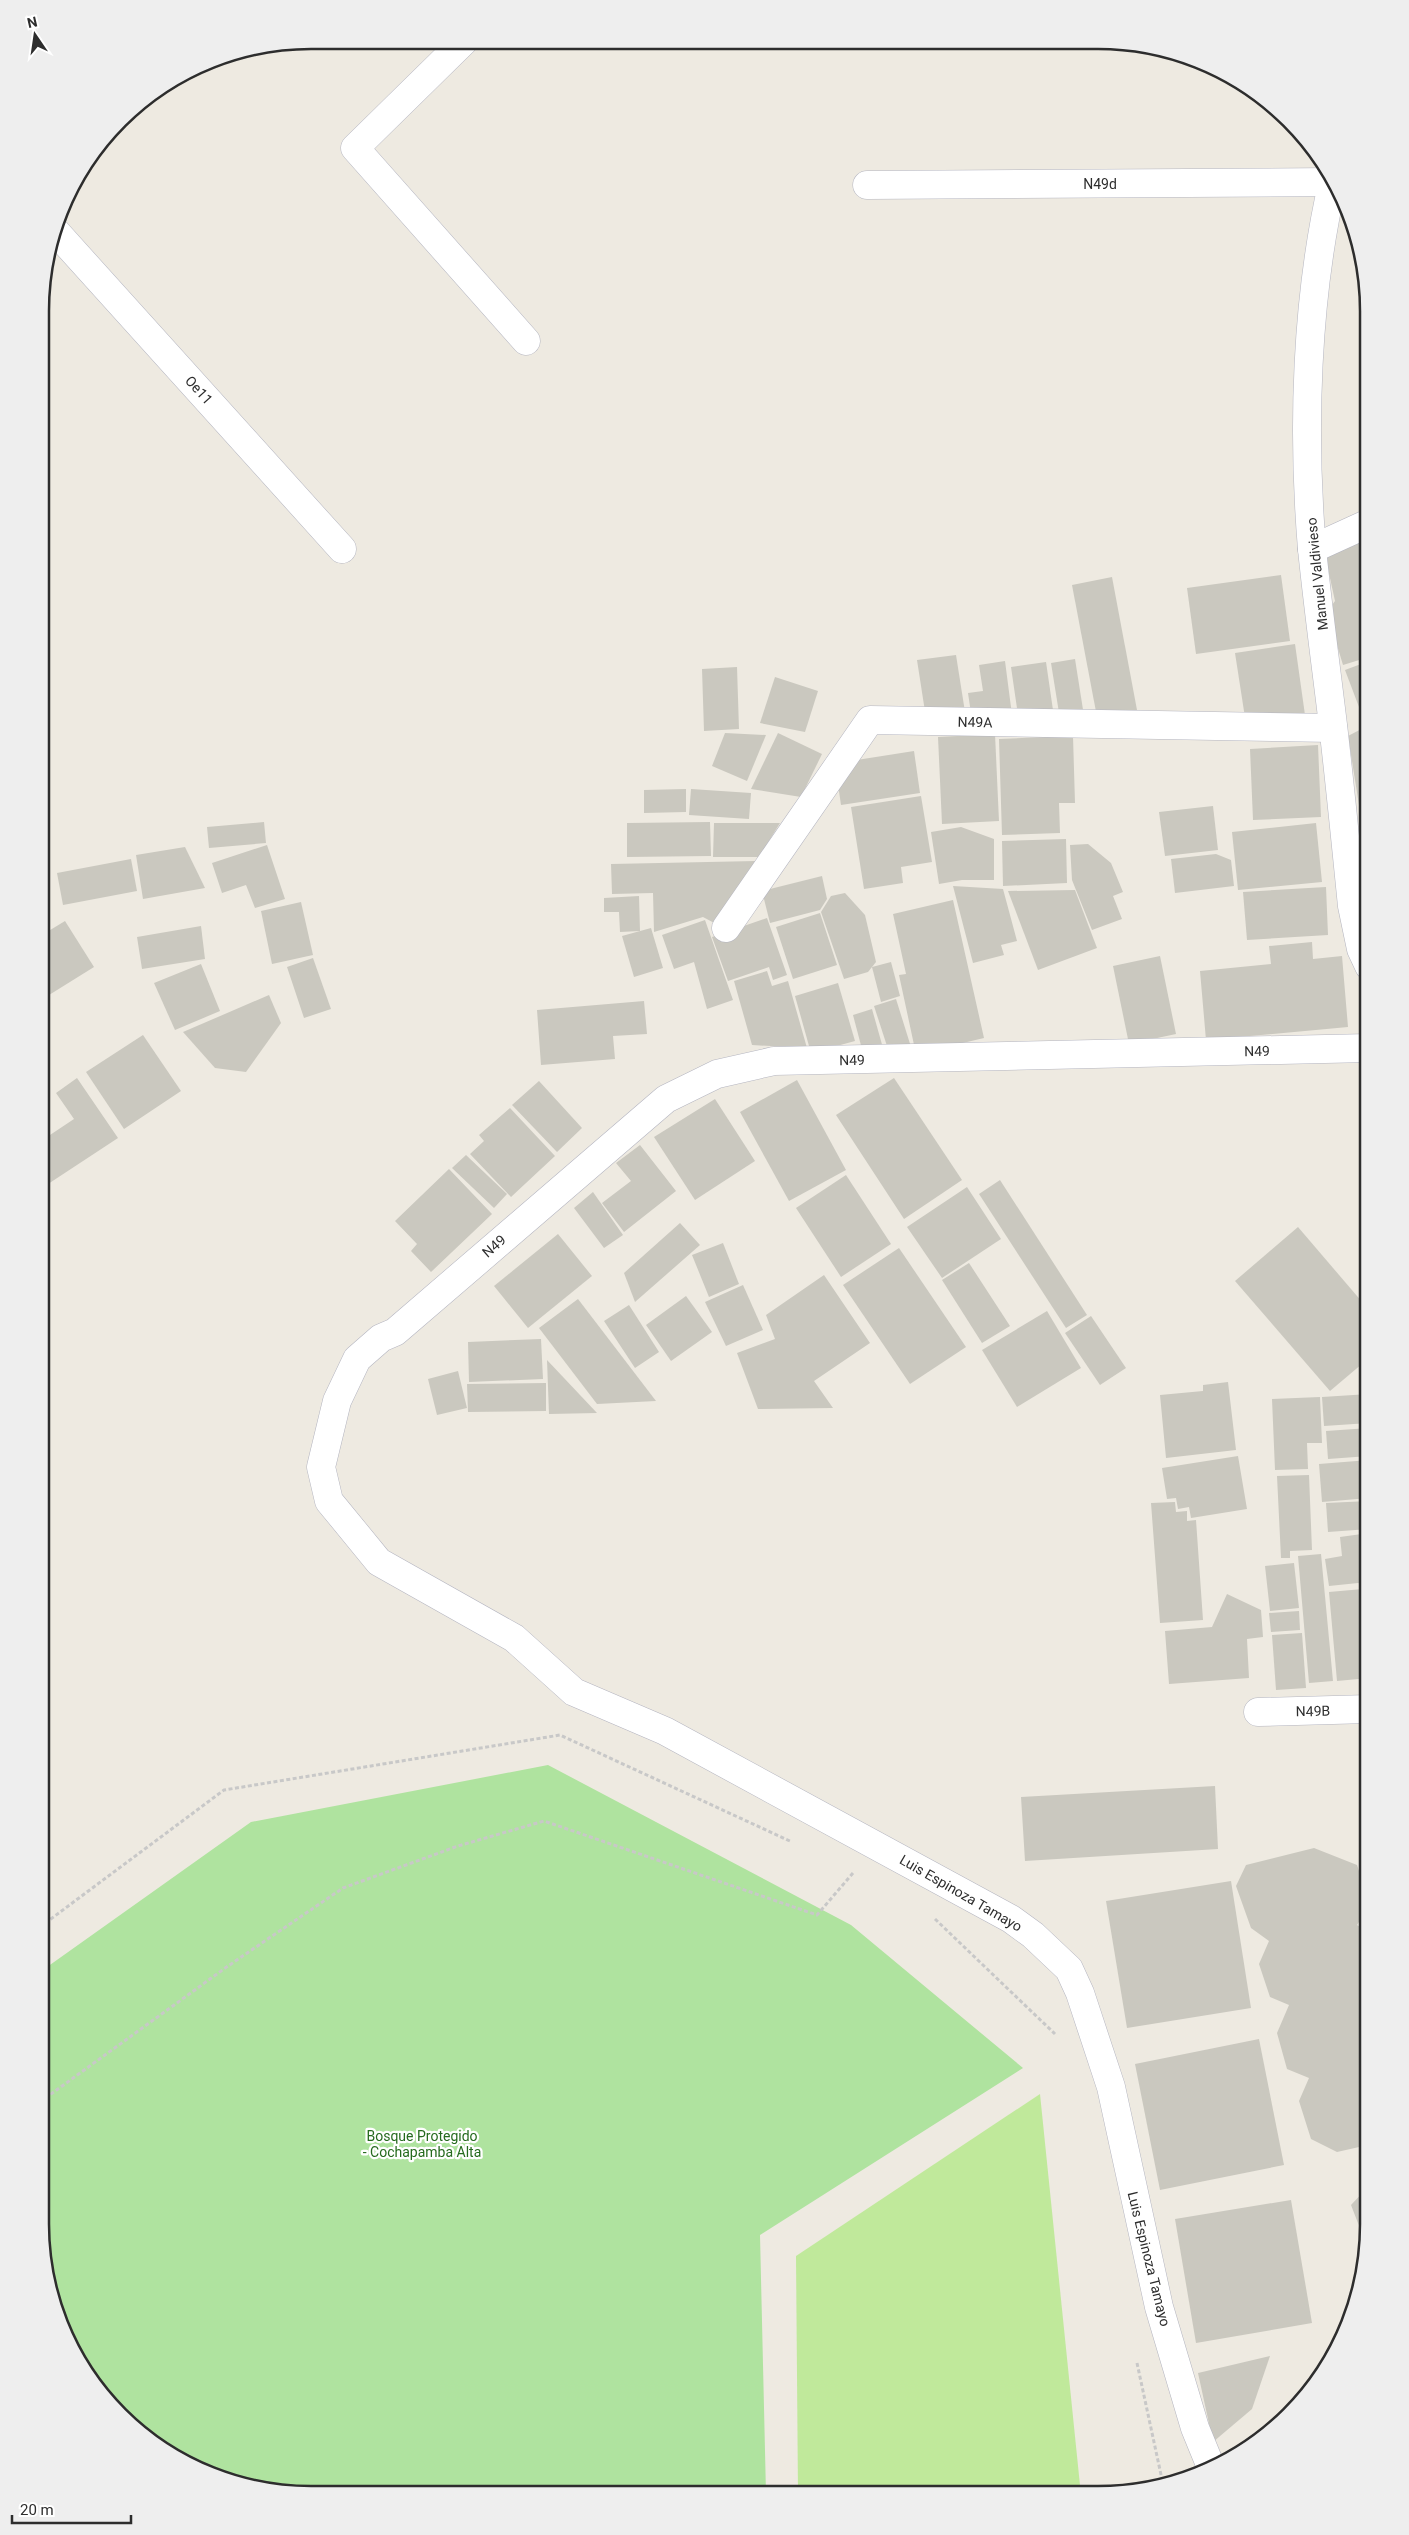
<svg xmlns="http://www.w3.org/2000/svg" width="1409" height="2535" font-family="Roboto,sans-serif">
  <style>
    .green { fill: #afe39f }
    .pitch { fill: #c0e99b }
    .building { fill: #cac8bf }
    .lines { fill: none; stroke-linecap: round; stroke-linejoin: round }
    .minor-casing { stroke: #b4b5c0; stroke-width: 29 }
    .path { stroke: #c8c8c8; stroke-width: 3; stroke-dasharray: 4 2.5; stroke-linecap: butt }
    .minor { stroke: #fff; stroke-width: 28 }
    .labels { text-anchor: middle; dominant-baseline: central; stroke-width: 4.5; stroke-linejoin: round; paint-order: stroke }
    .street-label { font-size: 14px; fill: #2d2d2d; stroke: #fff }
    .park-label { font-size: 14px; fill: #256a1d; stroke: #fff }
    .rim { fill: none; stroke: #2d2d2d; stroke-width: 2.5 }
  </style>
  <rect width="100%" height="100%" fill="#eeeae1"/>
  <path class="green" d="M548 1765 851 1925 1023 2068 760 2235 766 2494 275 2493 207 2474 133 2428 86 2375 54 2311 40 2224V1972L251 1822Z"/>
  <path class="pitch" d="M1040 2094 1081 2495 798 2494 796 2256Z"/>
  <g class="building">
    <path d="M1369 534V657L1343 665 1327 612 1335 601 1325 555Z"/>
    <path d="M1281 575 1290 641 1196 654 1187 588Z"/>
    <path d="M1112 577 1137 710 1097 717 1072 585Z"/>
    <path d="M1295 644 1305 715 1246 724 1235 653Z"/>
    <path d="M956 655 965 712 926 718 917 660Z"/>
    <path d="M1075 659 1084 716 1060 719 1051 663Z"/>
    <path d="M1005 661 1012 715 972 720 968 693 983 691 979 665Z"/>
    <path d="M1369 661V713L1362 715 1345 670Z"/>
    <path d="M1046 662 1054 717 1019 722 1011 667Z"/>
    <path d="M737 667 739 729 704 731 702 669Z"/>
    <path d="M775 677 818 691 805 732 760 723Z"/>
    <path d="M1369 725V800L1359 805 1348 736Z"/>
    <path d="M725 733 766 735 747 781 712 766Z"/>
    <path d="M778 733 822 754 801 797 751 789Z"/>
    <path d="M995 734 999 821 942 824 938 737Z"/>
    <path d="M1073 736 1075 803H1059L1060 833 1002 835 999 739Z"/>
    <path d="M1318 745 1321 817 1253 820 1250 749Z"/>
    <path d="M914 751 920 793 841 805 836 771 844 762Z"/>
    <path d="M686 789V812L644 813V790Z"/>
    <path d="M691 789 751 793 749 819 689 815Z"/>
    <path d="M921 796 932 862 901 867 903 883 864 889 851 807Z"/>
    <path d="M1213 806 1218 850 1165 856 1159 812Z"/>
    <path d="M1369 817V877H1368L1359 822Z"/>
    <path d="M264 822 266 843 209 848 207 827Z"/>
    <path d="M710 822 711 856 627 857V823Z"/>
    <path d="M714 823H780L759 857H713Z"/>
    <path d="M1316 823 1322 882 1238 890 1232 832Z"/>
    <path d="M961 827 994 839V880H962L939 884 931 832Z"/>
    <path d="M1066 839 1067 883 1003 886 1002 841Z"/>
    <path d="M1088 844 1111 863 1123 892 1113 896 1122 919 1092 930 1072 880 1070 845Z"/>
    <path d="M267 845 285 899 255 908 246 885 222 893 212 863Z"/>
    <path d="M185 847 205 888 143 899 136 855Z"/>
    <path d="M1216 854 1231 860 1234 886 1175 893 1171 859Z"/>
    <path d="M131 859 137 891 63 905 57 873Z"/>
    <path d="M756 861 718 925 703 917 654 932 653 893 612 894 611 864Z"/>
    <path d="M822 876 827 899 820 910 770 923 762 891Z"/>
    <path d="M953 886 1003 889 1017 941 1001 945 1004 955 973 963Z"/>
    <path d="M1326 887 1328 935 1247 940 1243 892Z"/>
    <path d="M1075 890 1097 948 1038 970 1008 891Z"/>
    <path d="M845 893 865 915 876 962 868 972 844 979 821 912 831 896Z"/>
    <path d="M639 896 640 931 620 932 619 912H604V898Z"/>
    <path d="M953 900 984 1038 916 1054 899 975 906 974 893 914Z"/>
    <path d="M301 902 313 955 272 964 261 911Z"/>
    <path d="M820 913 837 965 793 979 776 927Z"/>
    <path d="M767 918 787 975 773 980 769 967 728 981 712 937Z"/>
    <path d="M705 920 733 1000 707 1009 694 962 674 969 662 935Z"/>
    <path d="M65 921 94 967 41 1000 42 935Z"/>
    <path d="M201 926 205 959 142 969 137 937Z"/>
    <path d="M651 928 663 968 634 977 622 936Z"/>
    <path d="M1312 942 1313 959 1342 956 1348 1027 1206 1040 1200 971 1271 964 1269 946Z"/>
    <path d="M1160 956 1176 1034 1129 1044 1113 966Z"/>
    <path d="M313 958 331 1009 304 1018 287 967Z"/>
    <path d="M891 962 900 996 881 1002 872 967Z"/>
    <path d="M201 964 220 1011 175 1030 154 983Z"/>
    <path d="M767 971 772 986 788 981 807 1048 752 1045 734 981Z"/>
    <path d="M838 983 855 1041 811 1053 795 996Z"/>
    <path d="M269 995 281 1023 246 1072 215 1068 183 1032Z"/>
    <path d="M896 999 911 1047 887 1046 874 1006Z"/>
    <path d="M644 1001 647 1034 613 1036 615 1059 541 1065 537 1010Z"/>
    <path d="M872 1009 883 1048 863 1053 853 1015Z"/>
    <path d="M143 1035 181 1091 124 1129 86 1072Z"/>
    <path d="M77 1078 118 1138 45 1186 41 1180V1141L74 1119 56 1093Z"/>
    <path d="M894 1078 962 1180 904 1219 836 1115Z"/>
    <path d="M797 1080 846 1170 789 1201 740 1112Z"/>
    <path d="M539 1081 582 1128 557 1152 512 1105Z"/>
    <path d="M715 1099 755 1161 695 1200 654 1137Z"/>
    <path d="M510 1108 555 1156 511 1197 470 1154 484 1141 479 1135Z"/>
    <path d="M640 1145 676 1191 624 1232 602 1203 631 1181 616 1163Z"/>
    <path d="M466 1155 507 1194 494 1208 452 1168Z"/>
    <path d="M449 1169 492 1214 431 1272 411 1251 417 1244 395 1221Z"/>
    <path d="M846 1175 891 1244 841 1277 796 1208Z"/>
    <path d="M1000 1180 1087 1315 1066 1328 979 1194Z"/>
    <path d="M967 1187 1001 1239 942 1278 907 1227Z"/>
    <path d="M593 1192 623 1235 604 1248 574 1208Z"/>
    <path d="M680 1223 700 1245 635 1302 624 1273Z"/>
    <path d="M1298 1227 1369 1310V1358L1330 1391 1235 1281Z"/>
    <path d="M558 1234 592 1276 528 1328 494 1286Z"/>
    <path d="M723 1243 739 1284 709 1297 692 1255Z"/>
    <path d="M899 1248 966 1347 910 1384 843 1285Z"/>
    <path d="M969 1263 1010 1326 982 1343 942 1280Z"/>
    <path d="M824 1275 870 1343 814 1381 833 1408 758 1409 737 1353 775 1339 766 1315Z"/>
    <path d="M743 1285 763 1330 726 1346 705 1302Z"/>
    <path d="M686 1296 712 1332 671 1361 646 1325Z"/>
    <path d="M578 1299 656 1401 597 1404 539 1328Z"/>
    <path d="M629 1305 659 1352 635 1368 604 1321Z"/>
    <path d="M1047 1311 1081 1368 1017 1407 982 1350Z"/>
    <path d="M1091 1316 1126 1368 1100 1385 1065 1333Z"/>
    <path d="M541 1339 543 1379 469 1382 468 1342Z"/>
    <path d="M547 1360 597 1413 549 1414Z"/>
    <path d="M458 1371 467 1408 437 1415 428 1379Z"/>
    <path d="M1228 1382 1236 1450 1166 1458 1160 1395 1203 1391V1385Z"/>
    <path d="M546 1383V1411L468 1412 467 1384Z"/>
    <path d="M1369 1394V1423L1324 1426 1322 1397Z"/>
    <path d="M1320 1397 1322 1443H1307L1308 1469 1275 1470 1272 1399Z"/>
    <path d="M1369 1428V1456L1328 1459 1326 1431Z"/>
    <path d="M1238 1456 1247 1509 1191 1518 1189 1507 1178 1509 1176 1498 1167 1499 1162 1468Z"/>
    <path d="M1369 1460V1498L1322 1502 1319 1464Z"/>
    <path d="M1309 1475 1312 1550 1290 1551V1558H1281L1277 1476Z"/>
    <path d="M1369 1501V1529L1328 1532 1326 1503Z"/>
    <path d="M1175 1502 1176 1512 1187 1511V1521L1196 1520 1203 1620 1160 1623 1151 1503Z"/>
    <path d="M1369 1533V1587L1358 1583 1329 1586 1325 1559 1342 1556 1340 1537Z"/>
    <path d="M1321 1554 1333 1681 1309 1683 1298 1556Z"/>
    <path d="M1294 1563 1299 1608 1270 1611 1265 1566Z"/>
    <path d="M1363 1589 1369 1591V1678L1337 1681 1329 1592Z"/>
    <path d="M1227 1594 1261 1610 1263 1637 1247 1639 1249 1678 1169 1684 1165 1631 1212 1627Z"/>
    <path d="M1299 1611 1300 1630 1271 1632 1269 1613Z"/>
    <path d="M1302 1633 1306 1688 1276 1690 1272 1635Z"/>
    <path d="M1368 1774 1369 1830H1368L1361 1798Z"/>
    <path d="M1215 1786 1218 1849 1025 1861 1021 1797Z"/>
    <path d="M1314 1848 1357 1865 1369 1901V1906L1357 1925 1368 1932V2145L1337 2152 1311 2139 1299 2101 1309 2078 1287 2069 1277 2033 1289 2005 1270 1997 1259 1964 1269 1941 1251 1928 1236 1886 1246 1865Z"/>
    <path d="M1231 1881 1251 2008 1127 2028 1106 1901Z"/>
    <path d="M1259 2039 1284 2165 1160 2190 1135 2064Z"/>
    <path d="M1368 2187V2242L1365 2255 1366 2244 1351 2205Z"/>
    <path d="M1291 2200 1312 2323 1196 2343 1175 2219Z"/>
    <path d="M1270 2356 1252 2409 1213 2442 1198 2373Z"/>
  </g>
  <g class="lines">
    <defs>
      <g id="minor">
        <path d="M464 41 355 148 526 341"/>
        <path d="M1333 181C1306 297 1302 430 1312 549 1318 608 1326 667 1333 725 1340 785 1346 846 1352 906L1361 949 1369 966"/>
        <path d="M867 185 1333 182"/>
        <path d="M56 232 342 549"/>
        <path d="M1312 549 1369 523"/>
        <path d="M726 928 870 720 1333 728"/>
        <path d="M1258 1712 1369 1709"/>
        <path d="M1211 2467 1195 2428 1159 2307 1111 2087 1080 1993 1069 1969 1033 1935 1011 1919 665 1731 574 1692 514 1638 379 1562 329 1501 321 1467 337 1401 357 1359 381 1338 395 1332 666 1099 717 1074 774 1061 1369 1048"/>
      </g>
    </defs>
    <use href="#minor" class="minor-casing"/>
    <g class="path">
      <path d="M935 1919 1055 2034"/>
      <path d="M40 1927 224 1790 560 1735 792 1842"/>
      <path d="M40 2102 228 1966 343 1888 458 1846 544 1821 817 1915 853 1873"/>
      <path d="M1137 2363 1163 2484"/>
    </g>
    <use href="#minor" class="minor"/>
  </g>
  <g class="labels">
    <g class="street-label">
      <text x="1100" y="184">N49d</text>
      <text transform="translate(199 390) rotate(48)">Oe11</text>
      <text transform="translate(1317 574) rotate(-96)">Manuel Valdivieso</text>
      <text transform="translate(975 722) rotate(1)">N49A</text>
      <text transform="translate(1257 1051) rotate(-1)">N49</text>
      <text transform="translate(852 1060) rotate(-1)">N49</text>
      <text transform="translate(494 1246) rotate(-41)">N49</text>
      <text transform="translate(1313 1711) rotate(-1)">N49B</text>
      <text transform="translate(961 1893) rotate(30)">Luis Espinoza Tamayo</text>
      <text transform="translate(1149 2259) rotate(76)">Luis Espinoza Tamayo</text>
    </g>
    <g class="park-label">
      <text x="422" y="2136">Bosque Protegido<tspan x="422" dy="16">- Cochapamba Alta</tspan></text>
    </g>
  </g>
  <path d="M0 0H1409V2535H0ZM311 49H1098A262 262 0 0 1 1360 311V2224A262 262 0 0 1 1098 2486H311A262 262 0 0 1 49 2224V311A262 262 0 0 1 311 49Z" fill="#eee" fill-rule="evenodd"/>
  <path class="rim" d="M311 49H1098A262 262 0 0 1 1360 311V2224A262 262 0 0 1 1098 2486H311A262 262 0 0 1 49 2224V311A262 262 0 0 1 311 49Z"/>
  <g transform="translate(35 35) rotate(347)" stroke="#ffffff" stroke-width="4" paint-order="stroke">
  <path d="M0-4L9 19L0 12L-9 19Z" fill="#2d2d2d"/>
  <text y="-8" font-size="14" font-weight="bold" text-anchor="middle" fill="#2d2d2d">N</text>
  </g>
  <path d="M12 2515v8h119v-8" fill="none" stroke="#2d2d2d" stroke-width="2.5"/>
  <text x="20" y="2515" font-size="15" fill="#2d2d2d" stroke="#ffffff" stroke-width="4" paint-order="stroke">20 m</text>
</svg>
